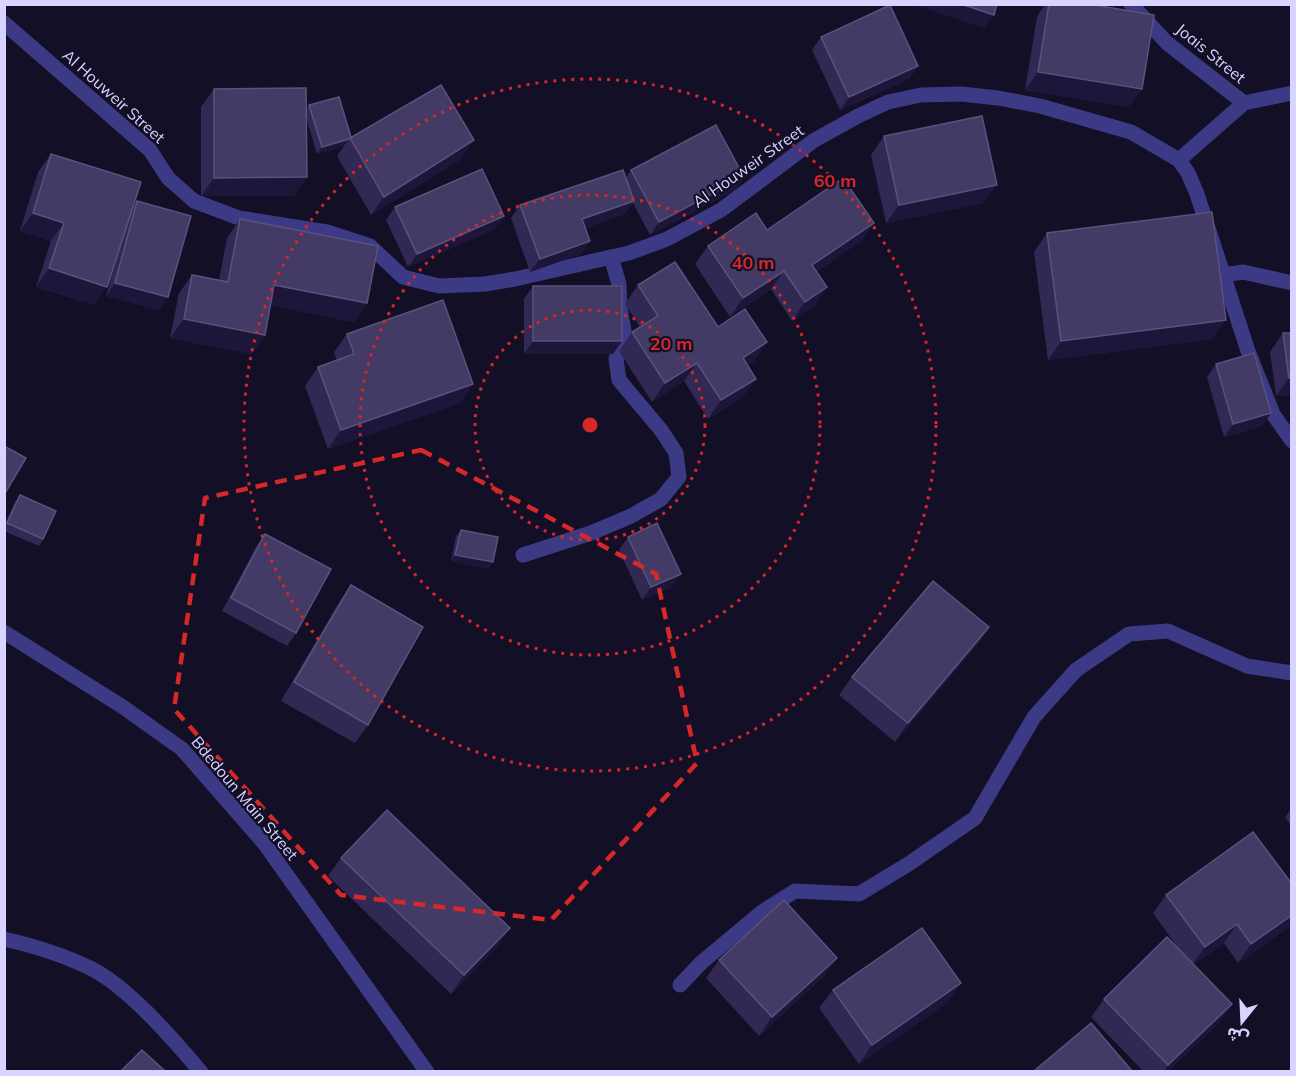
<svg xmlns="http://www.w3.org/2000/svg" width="1296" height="1076" font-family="Mulish,'Noto Sans Arabic',sans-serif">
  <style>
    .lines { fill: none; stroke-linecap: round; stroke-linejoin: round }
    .minor { stroke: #3d3a85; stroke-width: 15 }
    .wall { fill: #312854 }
    .shaded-wall { fill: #1d163a }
    .building { fill: #433a66; stroke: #5a527e; stroke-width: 1.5 }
    .marked { fill: none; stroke: #d62828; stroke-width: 4.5; stroke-dasharray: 12 8; stroke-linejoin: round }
    .ring { fill: none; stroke: #d62828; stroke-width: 3; stroke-dasharray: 3 6 }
    .labels { text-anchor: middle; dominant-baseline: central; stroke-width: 4.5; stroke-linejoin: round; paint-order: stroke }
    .street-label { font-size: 16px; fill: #d9d4ff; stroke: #130f26 }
    .centre { fill: #d62828; stroke: #130f26; stroke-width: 3 }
    .ring-label { font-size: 18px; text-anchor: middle; font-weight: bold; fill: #d62828; stroke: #130f26; stroke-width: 4.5; stroke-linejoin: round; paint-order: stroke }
  </style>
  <rect width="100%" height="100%" fill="#130f26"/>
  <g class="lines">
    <g class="minor">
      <path d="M1131 4 1167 43 1244 103"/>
      <path d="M4 23 150 150 168 178 194 201 239 218 327 232 370 246 403 277 439 286 485 284 515 279 629 253 667 239 721 210 813 141 858 116 888 102 921 95 961 94 998 98 1040 106 1131 132 1179 160 1188 173 1197 194 1248 351 1273 414 1292 441"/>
      <path d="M1179 160 1244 103 1292 93"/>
      <path d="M1223 275 1243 272 1292 283"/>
      <path d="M523 555 591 533 631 516 661 499 679 477 676 453 661 430 619 380 616 359 624 331 620 308 619 284 611 257"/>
      <path d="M4 632 123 707 182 749 264 843 427 1072"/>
      <path d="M4 939C35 946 64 955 92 969 129 988 174 1040 201 1072"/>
      <path d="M680 985 702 962 762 912 795 891 859 894 910 863 975 818 1034 717 1076 670 1129 634 1168 631 1247 666 1292 673"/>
    </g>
  </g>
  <g class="wall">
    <path d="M1045 4H1089L1142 89 1128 107 1025 90 1037 17Z"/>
    <path d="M821 37 918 66 909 79 840 110 812 50Z"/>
    <path d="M214 89 307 108 309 105 351 137 461 159 371 215 337 156 344 146 317 154 307 121 294 196H201V107Z"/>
    <path d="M884 136 983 203 886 223 871 155Z"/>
    <path d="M51 154 132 209 137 201 159 310 106 296 117 257 94 305 36 287 51 241 20 231 38 172Z"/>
    <path d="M631 170 744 177 735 190 650 235 633 203 624 214 585 228 590 241 581 254 530 272 511 218 520 205 626 178Z"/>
    <path d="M395 207 495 229 408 267 386 220Z"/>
    <path d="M240 219 367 303 354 322 271 305 252 354 170 338 179 293 192 275 219 280 227 238Z"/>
    <path d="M874 223 861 241 816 272 827 287 814 306 792 321 771 289 730 317 695 264 708 246Z"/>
    <path d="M1047 233 1212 339 1048 360 1034 252Z"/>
    <path d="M638 285 718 327 767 342 754 361 747 365 743 397 708 419 684 381 652 402 619 351 632 332 640 327 625 304Z"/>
    <path d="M533 286 622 341 613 354H524V299Z"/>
    <path d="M1283 333 1292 395 1276 396 1270 352Z"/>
    <path d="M347 334 473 384 460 403 328 449 305 386 318 367 337 361 334 352Z"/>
    <path d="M1216 364 1271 413 1262 426 1224 437 1207 377Z"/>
    <path d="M20 495 43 539 39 546 4 531V526L15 502Z"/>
    <path d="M461 530 488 569 451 561 456 536Z"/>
    <path d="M265 534 296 633 287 646 222 611 256 547Z"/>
    <path d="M628 537 672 587 642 600 619 550Z"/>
    <path d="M351 585 368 725 355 743 281 701 338 604Z"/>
    <path d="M989 627 976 646 895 742 839 695 852 677Z"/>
    <path d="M1292 808V827L1285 817Z"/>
    <path d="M341 858 497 947 451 994 328 876Z"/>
    <path d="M1166 895 1292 925 1238 963 1224 943 1194 964 1232 1004 1219 1023 1168 1071H1143L1091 1017 1104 999 1180 951 1153 913Z"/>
    <path d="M837 958 824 976 759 1036 706 978 719 960Z"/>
    <path d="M833 990 948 1002 859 1064 819 1008Z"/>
  </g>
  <g class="shaded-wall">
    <path d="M911 4H961L994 15 984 28Z"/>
    <path d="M918 66 909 79 840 110 849 97Z"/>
    <path d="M1038 72 1142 89 1128 107 1025 90Z"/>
    <path d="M349 139 344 146 317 154 322 147Z"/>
    <path d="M474 140 461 159 371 215 384 197Z"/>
    <path d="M307 177 294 196H201L214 178Z"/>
    <path d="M744 177 735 190 650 235 659 222Z"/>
    <path d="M997 185 983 203 886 223 899 205Z"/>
    <path d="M634 201 624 214 573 232 582 219Z"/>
    <path d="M33 213 64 223 51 241 20 231Z"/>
    <path d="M504 216 495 229 408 267 417 254Z"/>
    <path d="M874 223 861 241 799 284 812 265Z"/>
    <path d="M590 241 581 254 530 272 540 259Z"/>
    <path d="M49 268 107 287 94 305 36 287Z"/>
    <path d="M784 271 771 289 730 317 743 298Z"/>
    <path d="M115 283 168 297 159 310 106 296Z"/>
    <path d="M274 285 367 303 354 322 261 303Z"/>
    <path d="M827 287 814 306 792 321 805 302Z"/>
    <path d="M184 319 265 335 252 354 170 338Z"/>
    <path d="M1226 320 1212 339 1048 360 1061 341Z"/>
    <path d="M533 341H622L613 354H524Z"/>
    <path d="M767 342 754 361 730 377 743 358Z"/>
    <path d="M697 363 684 381 652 402 665 383Z"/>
    <path d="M1289 378H1292V395L1276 396Z"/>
    <path d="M756 379 743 397 708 419 721 400Z"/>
    <path d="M473 384 460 403 328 449 341 430Z"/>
    <path d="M1271 413 1262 426 1224 437 1233 424Z"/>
    <path d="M455 555 493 562 488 569 451 561Z"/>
    <path d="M681 574 672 587 642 600 651 587Z"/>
    <path d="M989 627 976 646 895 742 908 723Z"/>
    <path d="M1292 915V925L1238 963 1251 944Z"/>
    <path d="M1237 924 1224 943 1191 966 1205 947Z"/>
    <path d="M510 928 497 947 451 994 464 975Z"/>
    <path d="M837 958 824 976 759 1036 772 1017Z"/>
    <path d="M961 983 948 1002 859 1064 872 1045Z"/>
    <path d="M1232 1004 1219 1023 1168 1071H1164L1168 1065Z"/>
  </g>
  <g class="building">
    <path d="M961 4H997L994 15Z"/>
    <path d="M1049 4H1089L1154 15 1142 89 1038 72Z"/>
    <path d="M890 5 918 66 849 97 821 37Z"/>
    <path d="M441 85 474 140 384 197 350 138Z"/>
    <path d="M306 88 307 177 214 178V89Z"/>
    <path d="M339 97 351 137 349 139 322 147 309 105Z"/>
    <path d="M982 116 997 185 899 205 884 136Z"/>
    <path d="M716 125 744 177 659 222 631 170Z"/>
    <path d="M51 154 141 182 107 287 49 268 64 223 33 213Z"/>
    <path d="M482 169 504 216 417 254 395 207Z"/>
    <path d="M623 170 634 201 582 219 590 241 540 259 520 205Z"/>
    <path d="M843 178 874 223 812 265 827 287 805 302 784 271 743 298 708 246 756 213 767 230Z"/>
    <path d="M137 201 191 216 168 297 115 283Z"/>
    <path d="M1212 212 1226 320 1061 341 1047 233Z"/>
    <path d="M240 219 378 246 367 303 274 285 265 335 184 319 192 275 228 282Z"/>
    <path d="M675 262 718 327 745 309 767 342 743 358 756 379 721 400 697 363 665 383 632 332 658 316 638 285Z"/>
    <rect x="533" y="286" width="89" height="55"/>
    <path d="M443 300 473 384 341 430 318 367 354 354 347 334Z"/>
    <path d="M1283 333H1292V378H1289Z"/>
    <path d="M1254 353 1271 413 1233 424 1216 364Z"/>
    <path d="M4 446 26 458 4 495Z"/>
    <path d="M20 495 56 511 43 539 7 523Z"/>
    <path d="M657 523 681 574 651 587 628 537Z"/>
    <path d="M461 530 498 537 493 562 455 555Z"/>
    <path d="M265 534 331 569 296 633 231 598Z"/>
    <path d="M933 581 989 627 908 723 852 677Z"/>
    <path d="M351 585 423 627 368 725 294 682Z"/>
    <path d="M387 810 510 928 464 975 341 858Z"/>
    <path d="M1253 832 1292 884V915L1251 944 1237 924 1205 947 1166 895Z"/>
    <path d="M784 900 837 958 772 1017 719 960Z"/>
    <path d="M922 928 961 983 872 1045 833 990Z"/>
    <path d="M1167 937 1232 1004 1168 1065 1104 999Z"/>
    <path d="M1091 1023 1132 1071H1034Z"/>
    <path d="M142 1050 165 1071H121Z"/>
  </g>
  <path class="marked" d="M421 450 656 574 697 763 551 920 341 895 174 709 205 498Z"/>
  <g class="ring">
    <circle cx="590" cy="425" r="115"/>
    <circle cx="590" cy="425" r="230"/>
    <circle cx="590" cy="425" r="346"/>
  </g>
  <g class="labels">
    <g class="street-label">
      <text transform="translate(1211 53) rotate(39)">Joais Street</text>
      <text transform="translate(114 96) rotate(42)">Al Houweir Street</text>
      <text transform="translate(748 166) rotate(-35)">Al Houweir Street</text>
      <text transform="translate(245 798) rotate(50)">Bdedoun Main Street</text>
    </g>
  </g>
  <circle cx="590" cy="425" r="9" class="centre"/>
  <g class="ring-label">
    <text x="835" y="187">60 m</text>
    <text x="753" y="269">40 m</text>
    <text x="671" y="350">20 m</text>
  </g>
  <rect width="1296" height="1076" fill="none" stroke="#d9d4ff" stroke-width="12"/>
  <g transform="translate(1242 1022) rotate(198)" stroke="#130f26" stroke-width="4.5" paint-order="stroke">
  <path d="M0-4.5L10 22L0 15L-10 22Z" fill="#d9d4ff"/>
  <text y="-9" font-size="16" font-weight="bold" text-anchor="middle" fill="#d9d4ff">ش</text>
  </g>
</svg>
